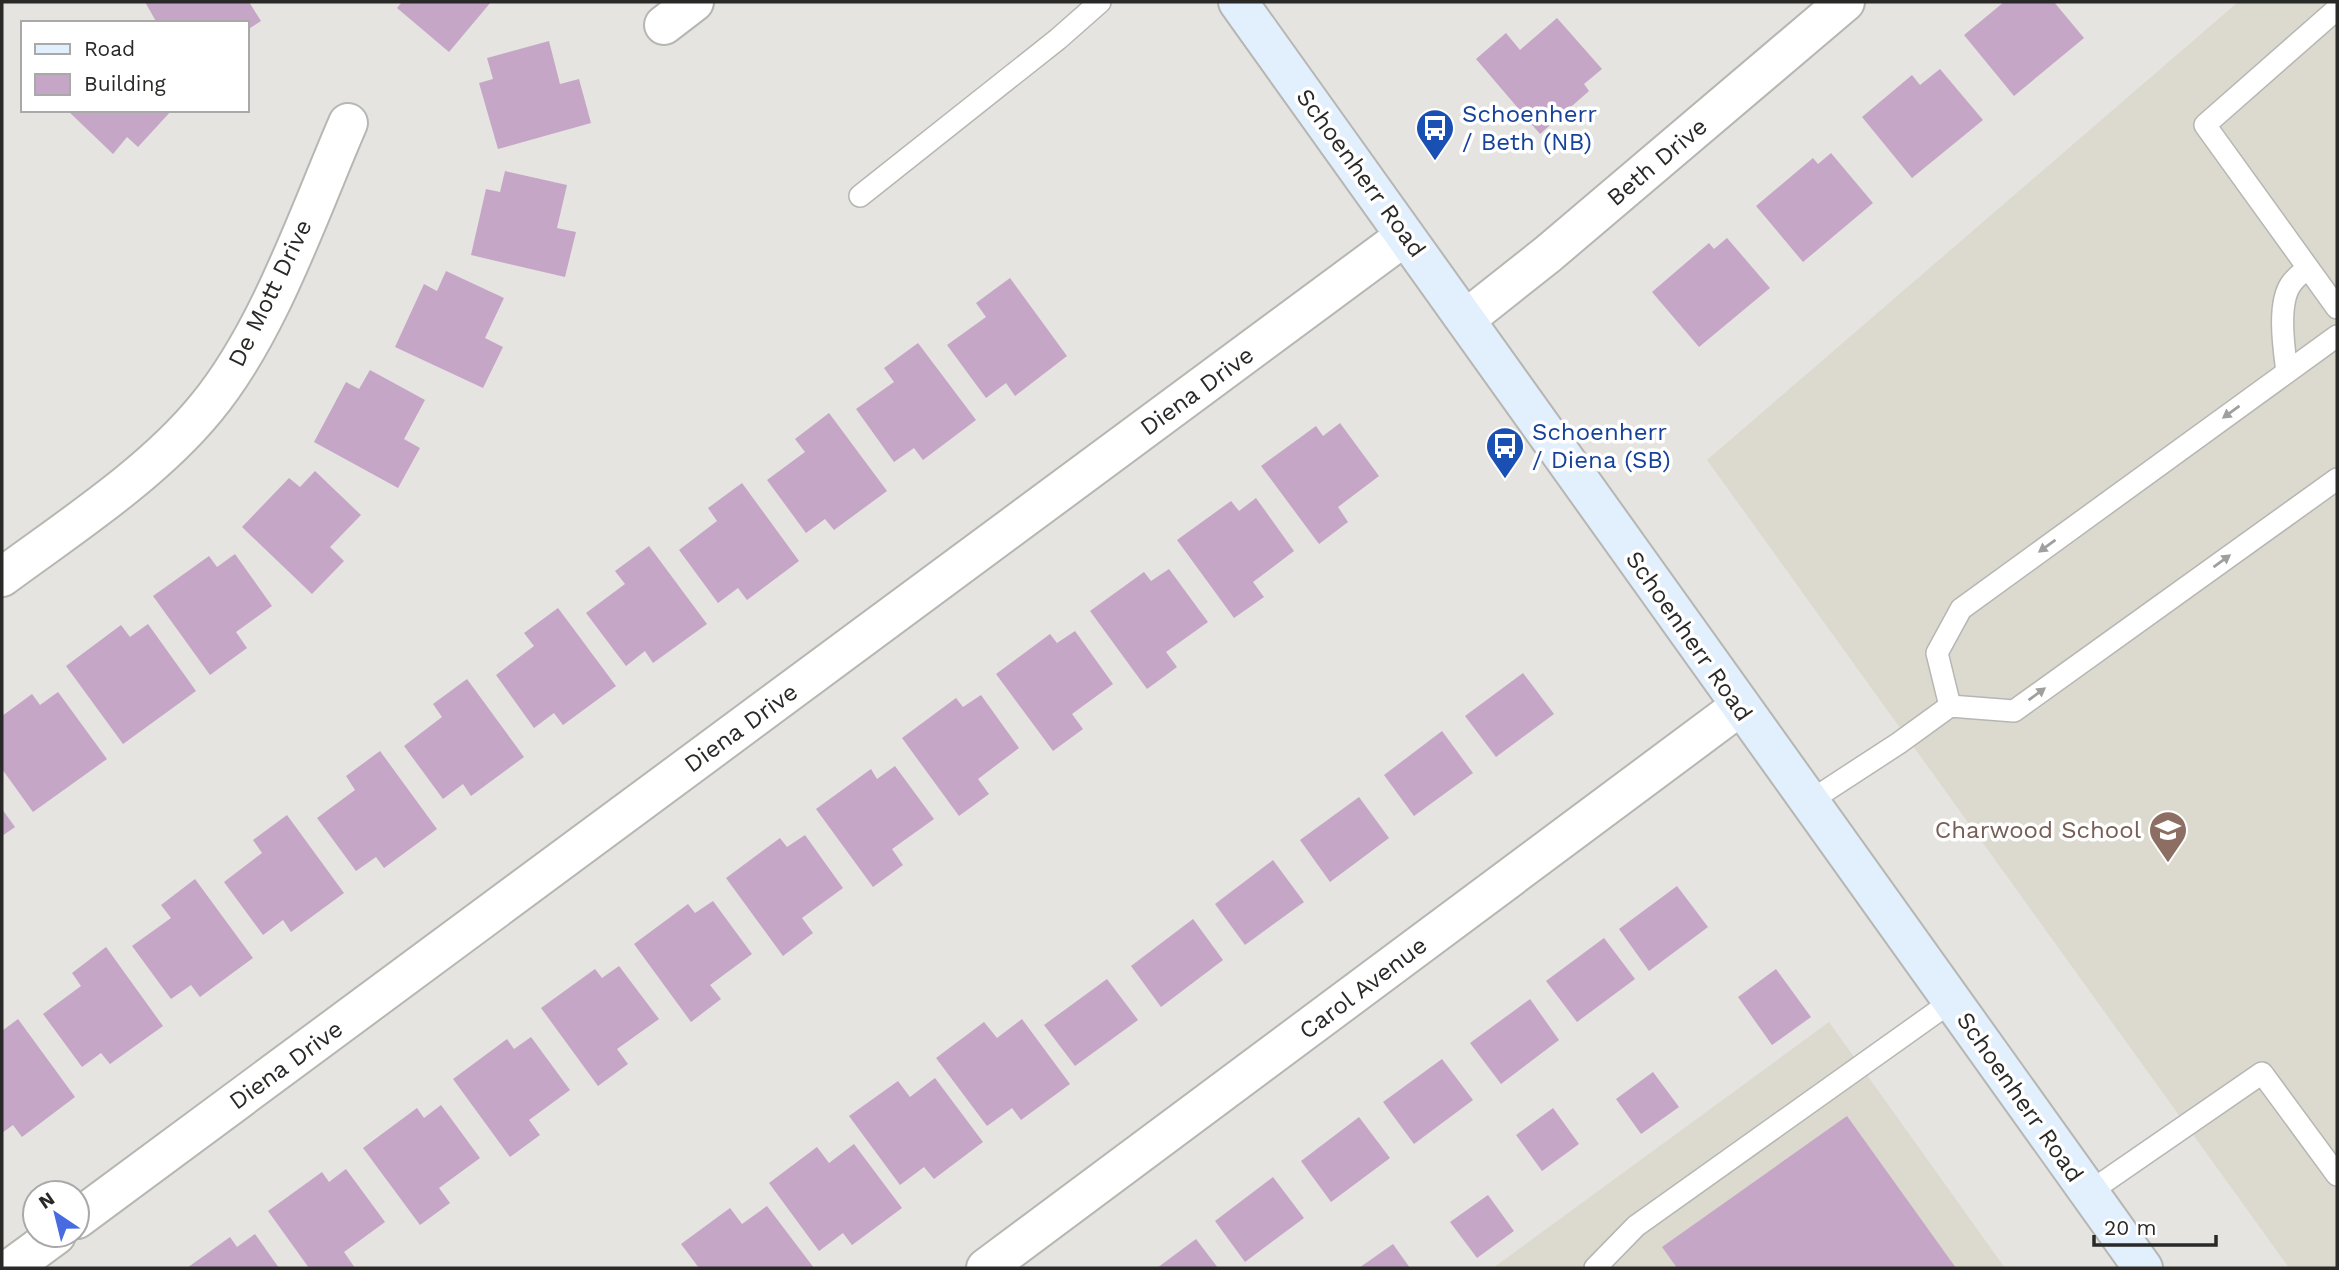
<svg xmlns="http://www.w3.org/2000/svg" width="2339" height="1270" font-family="'Work Sans',sans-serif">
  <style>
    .built { fill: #dcd9ce }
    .building { fill: #c6a6c7 }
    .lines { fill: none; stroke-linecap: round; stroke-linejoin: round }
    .lane-casing { stroke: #b6b6b2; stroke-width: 24 }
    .street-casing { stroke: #b6b6b2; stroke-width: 42 }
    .secondary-casing { stroke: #b6b6b2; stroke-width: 42 }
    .lane { stroke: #fff; stroke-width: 21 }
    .street { stroke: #fff; stroke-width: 38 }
    .secondary { stroke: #e2effc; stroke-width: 38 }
    .oneway { fill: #9f9f9e }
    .labels { text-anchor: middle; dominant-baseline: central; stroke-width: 7; stroke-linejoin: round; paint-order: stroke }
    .transit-label { font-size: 24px; fill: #164399; stroke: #fff; text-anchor: start }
    .street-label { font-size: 24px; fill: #292927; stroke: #fff }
    .education-label { font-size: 24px; fill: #785e54; stroke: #fff; text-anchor: end }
  </style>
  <rect width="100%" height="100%" fill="#e5e4e0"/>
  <g class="built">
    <path d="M2238 2H2337V1268H2289L1707 460Z"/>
    <path d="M1829 1022 2005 1268H1493Z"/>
  </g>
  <g class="building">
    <path d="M145 2H249L261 21 247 30V23H157Z"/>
    <path d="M402 2H491L449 52 397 8Z"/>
    <path d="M2004 2H2054L2084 38 2014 96 1964 35Z"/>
    <path d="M1557 18 1602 69 1584 84 1589 91 1540 134 1476 59 1506 33 1520 50Z"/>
    <path d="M549 41 560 84 579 79 591 123 498 149 479 83 493 79 487 58Z"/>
    <path d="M1940 69 1983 120 1912 178 1862 117 1912 75 1920 85Z"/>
    <path d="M67 110H172L138 147 127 137 113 154Z"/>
    <path d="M1831 153 1873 203 1803 262 1756 206 1813 158 1818 164Z"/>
    <path d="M505 171 567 185 557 228 576 232 565 277 471 255 486 189 500 192Z"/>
    <path d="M1727 238 1770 288 1699 347 1652 292 1709 243 1714 249Z"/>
    <path d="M446 271 504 298 485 338 503 347 483 388 395 347 424 284 437 291Z"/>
    <path d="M1010 278 1067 356 1015 396 1006 383 986 398 947 345 986 317 976 303Z"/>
    <path d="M918 343 976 420 923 460 914 448 894 462 856 409 894 382 884 368Z"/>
    <path d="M370 370 425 400 404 439 420 448 398 488 314 442 346 382 359 389Z"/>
    <path d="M829 413 887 491 834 530 825 519 806 533 767 480 805 452 795 439Z"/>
    <path d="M1340 423 1379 476 1338 507 1348 522 1319 544 1261 466 1316 426 1323 436Z"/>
    <path d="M315 471 361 515 330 547 344 561 312 594 242 527 289 478 300 487Z"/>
    <path d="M742 483 799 561 747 600 738 588 718 603 679 550 717 521 708 508Z"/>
    <path d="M1256 498 1294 551 1253 582 1264 597 1234 618 1177 540 1231 501 1239 511Z"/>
    <path d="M649 546 707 624 653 663 645 651 626 666 586 613 625 584 615 571Z"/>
    <path d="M235 554 272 606 236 632 247 648 210 675 153 596 209 556 217 567Z"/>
    <path d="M1169 569 1208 622 1166 652 1177 667 1147 689 1090 611 1144 572 1151 581Z"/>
    <path d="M558 608 616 686 563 725 554 713 534 728 496 675 534 646 524 633Z"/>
    <path d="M148 624 196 691 123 744 66 666 121 625 130 637Z"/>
    <path d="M1075 631 1113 684 1072 714 1083 729 1053 751 996 674 1050 634 1057 643Z"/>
    <path d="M1523 673 1554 714 1496 757 1465 716Z"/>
    <path d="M467 679 524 757 471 796 463 784 443 799 404 746 442 717 433 704Z"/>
    <path d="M58 692 107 759 33 812 2 769V716L32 694 40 705Z"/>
    <path d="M981 695 1019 748 978 779 989 794 959 816 902 738 956 698 963 707Z"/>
    <path d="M1442 731 1473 773 1414 816 1384 775Z"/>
    <path d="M380 751 437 829 384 868 376 857 356 871 317 818 355 790 346 776Z"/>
    <path d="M895 766 934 819 892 849 903 865 873 887 816 809 871 769 877 779Z"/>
    <path d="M1359 797 1389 838 1330 882 1300 840Z"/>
    <path d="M2 809 15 827 2 836Z"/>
    <path d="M287 815 344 893 291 932 283 920 263 935 224 882 262 853 253 840Z"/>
    <path d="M805 835 843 888 802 918 813 933 783 956 726 878 780 838 787 847Z"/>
    <path d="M1273 860 1304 902 1245 945 1215 904Z"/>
    <path d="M195 879 253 958 200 997 191 985 171 999 132 946 171 918 161 905Z"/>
    <path d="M1677 886 1708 927 1649 971 1619 929Z"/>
    <path d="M713 901 752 954 710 985 721 999 691 1022 634 944 688 904 695 913Z"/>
    <path d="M1193 919 1223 960 1161 1007 1131 966Z"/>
    <path d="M1604 938 1635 979 1577 1022 1546 981Z"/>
    <path d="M106 947 163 1026 110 1064 101 1053 82 1067 43 1014 81 986 72 973Z"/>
    <path d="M619 966 659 1019 617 1049 628 1064 598 1086 541 1008 595 969 602 978Z"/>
    <path d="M1776 969 1811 1017 1772 1045 1738 997Z"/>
    <path d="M1107 979 1138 1020 1075 1066 1044 1025Z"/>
    <path d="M1530 999 1559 1040 1501 1084 1470 1043Z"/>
    <path d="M18 1019 75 1097 22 1137 13 1125 2 1133V1031Z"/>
    <path d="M1022 1019 1070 1084 1021 1120 1012 1108 987 1126 936 1058 984 1022 997 1038Z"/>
    <path d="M531 1037 570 1090 529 1120 540 1135 510 1157 453 1079 507 1039 514 1049Z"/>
    <path d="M1442 1059 1473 1100 1414 1144 1383 1102Z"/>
    <path d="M1653 1072 1679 1107 1641 1134 1616 1099Z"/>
    <path d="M935 1078 983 1142 934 1179 924 1167 900 1185 849 1116 898 1081 910 1097Z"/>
    <path d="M441 1105 480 1158 439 1188 450 1203 420 1225 363 1148 417 1108 424 1118Z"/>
    <path d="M1553 1108 1579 1144 1542 1171 1516 1135Z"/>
    <path d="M1847 1116 1956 1268H1677L1662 1247Z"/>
    <path d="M1359 1117 1390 1158 1331 1202 1301 1161Z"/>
    <path d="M854 1144 902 1208 852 1245 843 1233 819 1251 769 1183 817 1147 829 1163Z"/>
    <path d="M346 1169 385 1222 344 1252 355 1268H309L268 1211 322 1172 329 1182Z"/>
    <path d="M1273 1177 1304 1218 1245 1262 1215 1221Z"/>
    <path d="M1488 1195 1514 1231 1477 1258 1450 1222Z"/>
    <path d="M767 1206 814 1268H699L681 1244 730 1208 742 1224Z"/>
    <path d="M255 1234 279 1268H187L230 1237 237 1247Z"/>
    <path d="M1196 1239 1218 1268H1157Z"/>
    <path d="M1393 1244 1410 1268H1359Z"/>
  </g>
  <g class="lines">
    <defs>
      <g id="lane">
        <path d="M2337 9 2205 125 2337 308"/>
        <path d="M860 196 1058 39 1100 2"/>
        <path d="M2287 372C2284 349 2277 304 2291 284 2295 278 2302 273 2307 268"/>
        <path d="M1950 706 1937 653 1961 609 2337 336"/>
        <path d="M1807 803 1899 743 1950 706 2014 711 2337 479"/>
        <path d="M2088 1193 2262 1073 2337 1175"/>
        <path d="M1595 1268 1636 1226 1952 1001"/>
      </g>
      <g id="street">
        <path d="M664 25 694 2"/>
        <path d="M1466 319 1548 254 1845 2"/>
        <path d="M2 577C70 527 153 473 206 408 269 332 309 213 348 123"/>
        <path d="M77 1219 1405 236"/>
        <path d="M11 1268 56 1235"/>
        <path d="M986 1268 1739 707"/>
      </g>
      <path id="secondary" d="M1238 2C1542 422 1838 848 2143 1268"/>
    </defs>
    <use href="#lane" class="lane-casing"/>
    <use href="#street" class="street-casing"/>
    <use href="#secondary" class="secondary-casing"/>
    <use href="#lane" class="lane"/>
    <use href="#street" class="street"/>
    <use href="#secondary" class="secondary"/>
  </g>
  <defs><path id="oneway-solid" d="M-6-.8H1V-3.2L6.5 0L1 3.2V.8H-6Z" transform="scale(1.75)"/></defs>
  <g class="oneway">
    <use href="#oneway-solid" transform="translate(2231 412) rotate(144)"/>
    <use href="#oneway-solid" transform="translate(2047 546) rotate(144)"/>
    <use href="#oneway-solid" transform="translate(2222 561) rotate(-36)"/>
    <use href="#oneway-solid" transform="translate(2037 694) rotate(-36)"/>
  </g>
  <defs>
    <symbol id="bus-pin" viewBox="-11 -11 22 30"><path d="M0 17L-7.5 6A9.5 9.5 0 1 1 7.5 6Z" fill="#1a4fb4" stroke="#fff"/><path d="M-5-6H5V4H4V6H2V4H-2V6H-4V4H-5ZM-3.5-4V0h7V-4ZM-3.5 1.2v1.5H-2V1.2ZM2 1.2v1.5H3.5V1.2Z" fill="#fff"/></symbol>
    <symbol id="school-pin" viewBox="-11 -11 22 30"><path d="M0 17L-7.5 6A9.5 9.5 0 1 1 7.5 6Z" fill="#8d6e63" stroke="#fff"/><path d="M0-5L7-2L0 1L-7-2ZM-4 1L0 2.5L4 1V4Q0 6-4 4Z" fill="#fff"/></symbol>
  </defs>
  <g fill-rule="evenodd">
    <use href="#bus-pin" x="1413" y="106" width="44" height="60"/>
    <use href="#bus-pin" x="1483" y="424" width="44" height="60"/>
    <use href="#school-pin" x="2146" y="808" width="44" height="60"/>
  </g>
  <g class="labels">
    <g class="transit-label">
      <text x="1462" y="114">Schoenherr<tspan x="1462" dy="28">/ Beth (NB)</tspan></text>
      <text x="1532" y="432">Schoenherr<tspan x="1532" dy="28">/ Diena (SB)</tspan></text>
    </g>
    <g class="street-label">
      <text transform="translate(1657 162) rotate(-40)">Beth Drive</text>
      <text transform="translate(1361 173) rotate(54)">Schoenherr Road</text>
      <text transform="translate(270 293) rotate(-64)">De Mott Drive</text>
      <text transform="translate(1197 391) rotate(-36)">Diena Drive</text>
      <text transform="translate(1689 636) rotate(55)">Schoenherr Road</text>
      <text transform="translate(741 728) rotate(-36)">Diena Drive</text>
      <text transform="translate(1363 988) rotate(-37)">Carol Avenue</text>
      <text transform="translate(286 1065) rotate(-36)">Diena Drive</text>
      <text transform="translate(2020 1097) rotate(55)">Schoenherr Road</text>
    </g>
    <g class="education-label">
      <text x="2141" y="830">Charwood School</text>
    </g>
  </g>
  <rect width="2339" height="1270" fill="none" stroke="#292927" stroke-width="7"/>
  <rect x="21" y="21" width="228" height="91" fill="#ffffff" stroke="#a9a9a9" stroke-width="2"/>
  <rect x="35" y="44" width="35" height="10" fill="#e2effc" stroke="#a9a9a9" stroke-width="2"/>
  <text x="84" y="56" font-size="21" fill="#292927">Road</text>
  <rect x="35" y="74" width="35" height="21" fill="#c6a6c7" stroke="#a9a9a9" stroke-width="2"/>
  <text x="84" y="91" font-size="21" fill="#292927">Building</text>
  <g transform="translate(56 1214) rotate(325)"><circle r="33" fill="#ffffff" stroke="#a9a9a9" stroke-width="2"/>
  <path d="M0-5L12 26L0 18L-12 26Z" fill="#486cdf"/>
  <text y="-10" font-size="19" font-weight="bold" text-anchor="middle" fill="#292927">N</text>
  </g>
  <path d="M2094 1235v10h122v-10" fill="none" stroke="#292927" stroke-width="3.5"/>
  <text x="2104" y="1235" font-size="21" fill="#292927" stroke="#ffffff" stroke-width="5" paint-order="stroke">20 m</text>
</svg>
